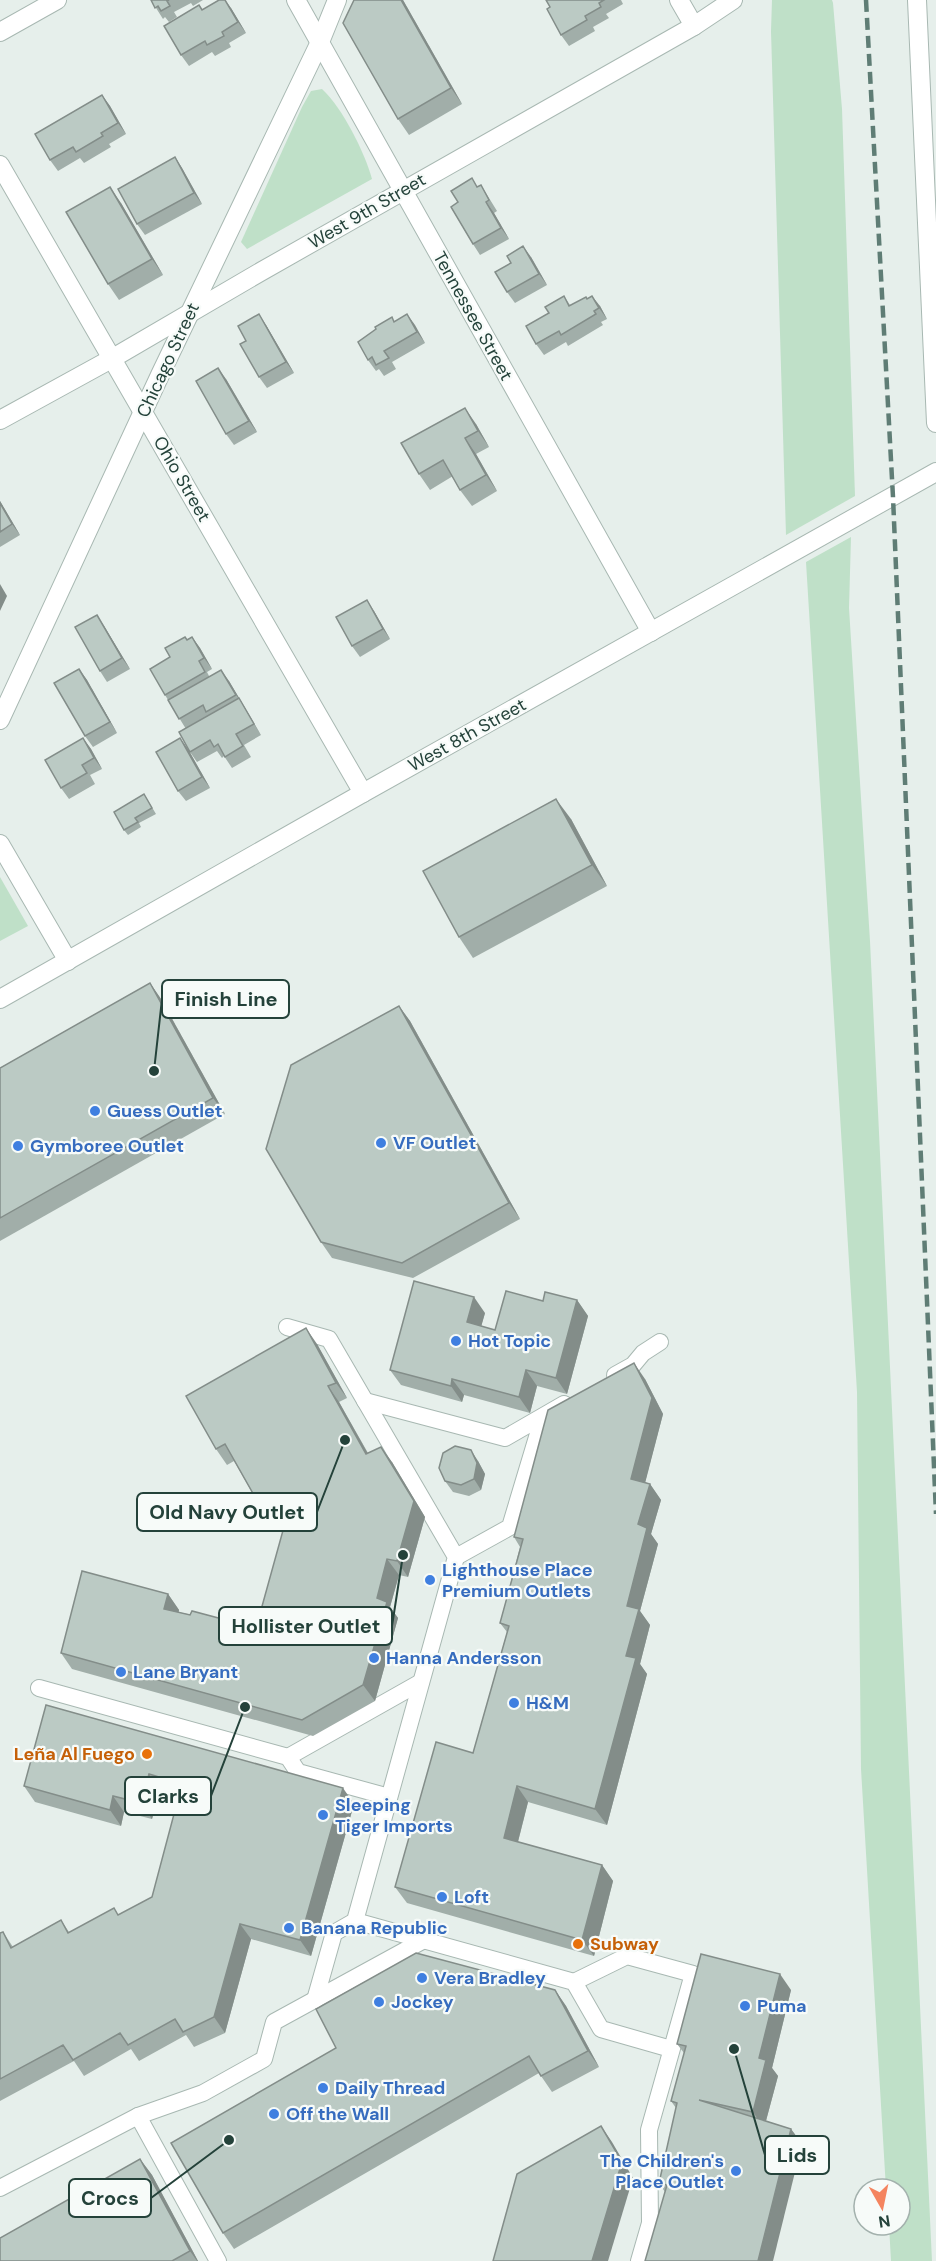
<svg xmlns="http://www.w3.org/2000/svg" width="936" height="2261" font-family="'DM Sans',sans-serif">
  <style>
    .green { fill: #bfe0c8 }
    .lines { fill: none; stroke-linecap: round; stroke-linejoin: round }
    .pedestrian-casing { stroke: #a8b8b2; stroke-width: 18 }
    .minor-casing { stroke: #a8b8b2; stroke-width: 20 }
    .tertiary-casing { stroke: #a8b8b2; stroke-width: 20 }
    .pedestrian { stroke: #fff; stroke-width: 16 }
    .minor { stroke: #fff; stroke-width: 18 }
    .tertiary { stroke: #fff; stroke-width: 18 }
    .rail { stroke: #5f7d75; stroke-width: 4.5; stroke-dasharray: 12 6; stroke-linecap: butt }
    .wall { fill: #a1aea9 }
    .shaded-wall { fill: #838d89 }
    .building { fill: #bbcac4; stroke: #838d89; stroke-width: 1.5 }
    .shop-dot { fill: #3f7fe0; stroke: #f7fbf9; stroke-width: 2 }
    .food-dot { fill: #e8710a; stroke: #f7fbf9; stroke-width: 2 }
    .labels { text-anchor: middle; dominant-baseline: central; stroke-width: 4.5; stroke-linejoin: round; paint-order: stroke }
    .street-label { font-size: 18px; fill: #24423a; stroke: #f7fbf9 }
    .shop-label { font-size: 18px; font-weight: bold; fill: #366cbe; stroke: #f7fbf9; text-anchor: start }
    .food-label { font-size: 18px; font-weight: bold; fill: #c56008; stroke: #f7fbf9; text-anchor: end }
    .leader { fill: none; stroke: #24423a; stroke-width: 2 }
    .callout-dot { fill: #24423a; stroke: #f7fbf9; stroke-width: 2 }
    .callout { fill: #f7fbf9; stroke: #24423a; stroke-width: 2 }
    .callout-label { font-size: 20px; text-anchor: middle; font-weight: bold; fill: #24423a }
  </style>
  <rect width="100%" height="100%" fill="#e6efeb"/>
  <g class="green">
    <path d="M772 0H832L833 3 842 109 855 496 786 535 771 31Z"/>
    <path d="M322 89C342 107 365 153 372 179L247 249 241 242 302 107 311 91Z"/>
    <path d="M851 537 849 608 870 941 932 2261H891L889 2225H900V2189H886L861 1769 857 1392 806 562Z"/>
    <path d="M0 877 28 926 0 941Z"/>
  </g>
  <g class="lines">
    <defs>
      <g id="pedestrian">
        <path d="M287 1327 329 1339 456 1557 355 1921 334 1933 315 2000"/>
        <path d="M615 1375 633 1365 643 1353 660 1342"/>
        <path d="M365 1401 505 1438 564 1404"/>
        <path d="M456 1557 510 1527 543 1417"/>
        <path d="M39 1688 288 1757 298 1772 389 1797"/>
        <path d="M288 1757 421 1682"/>
        <path d="M355 1921 574 1982 601 2029 671 2049"/>
        <path d="M574 1982 627 1956 693 1974 649 2130 650 2223 639 2261"/>
        <path d="M138 2116 218 2261"/>
        <path d="M0 2188 138 2116 203 2093 264 2059 274 2022 424 1940"/>
      </g>
      <g id="minor">
        <path d="M296 0 651 632"/>
        <path d="M679 0 694 26"/>
        <path d="M917 0 936 423"/>
        <path d="M0 32 57 0"/>
        <path d="M0 420 113 358 262 271 694 26 733 0"/>
        <path d="M0 844 68 961"/>
      </g>
      <g id="tertiary">
        <path d="M0 165 363 793"/>
        <path d="M0 720 160 375 320 42 337 0"/>
        <path d="M0 999 363 793 936 472"/>
      </g>
    </defs>
    <use href="#pedestrian" class="pedestrian-casing"/>
    <use href="#minor" class="minor-casing"/>
    <use href="#tertiary" class="tertiary-casing"/>
    <use href="#pedestrian" class="pedestrian"/>
    <use href="#minor" class="minor"/>
    <use href="#tertiary" class="tertiary"/>
    <path class="rail" d="M866 0 893 497 936 1514"/>
  </g>
  <g class="wall">
    <path d="M151 0H203L193 6 191 3 174 12 177 17 169 22 165 17 163 19Z"/>
    <path d="M403 0 462 104 409 135 398 119Z"/>
    <path d="M546 0H621L623 4 606 14 609 18 593 27 595 31 569 46 561 35 550 7Z"/>
    <path d="M199 5 203 10 231 8 246 33 229 43 231 47 215 56 212 52 189 66 181 55Z"/>
    <path d="M102 95 110 106 126 134 109 144 111 147 84 163 80 158 58 171 50 160Z"/>
    <path d="M175 157 182 168 202 204 145 235 137 224Z"/>
    <path d="M481 185 497 211 494 213 509 239 480 255 473 244 458 202Z"/>
    <path d="M121 203 163 275 119 300 108 284Z"/>
    <path d="M531 257 547 285 515 303 507 292Z"/>
    <path d="M564 296 570 305 587 299 600 306 607 319 601 322 603 325 568 346 566 342 544 355 536 344 549 313Z"/>
    <path d="M407 314 425 343 392 362 396 369 384 376 379 369 376 371 368 360 395 321Z"/>
    <path d="M266 325 294 373 267 388 259 377 246 341Z"/>
    <path d="M226 379 257 432 234 445 226 434Z"/>
    <path d="M476 424 489 447 476 454 497 491 472 506 460 490 453 476 430 490 419 474Z"/>
    <path d="M0 501 20 535 0 547Z"/>
    <path d="M374 611 390 639 360 657 352 646Z"/>
    <path d="M104 626 130 669 107 682 100 671Z"/>
    <path d="M192 637 200 648 212 669 207 672 209 676 229 681 261 735 244 745 251 757 232 768 224 756 222 758 217 751 197 762 190 752 186 729 165 695 170 657 187 640Z"/>
    <path d="M79 669 87 680 117 733 93 747 85 736Z"/>
    <path d="M83 738 91 749 102 769 90 775 95 784 69 799 61 788Z"/>
    <path d="M180 738 188 749 210 788 186 801 178 791Z"/>
    <path d="M144 794 156 814 139 823 141 827 128 835 124 830Z"/>
    <path d="M571 819 607 886 473 958 459 937Z"/>
    <path d="M150 983 161 999 225 1114 0 1241V1068Z"/>
    <path d="M399 1006 410 1021 520 1219 413 1278 332 1258 321 1242Z"/>
    <path d="M577 1300 588 1316 567 1394 537 1386 530 1413 464 1395 462 1402 401 1385 390 1370 485 1313 481 1326 495 1330 543 1301Z"/>
    <path d="M317 1344 347 1398 339 1402 368 1453 392 1462 425 1517 408 1577 399 1575 390 1607 398 1618 375 1701 313 1736 72 1669 61 1653 168 1594 179 1610 178 1612 256 1628 285 1524 275 1529 264 1513 234 1461 227 1465 216 1449Z"/>
    <path d="M645 1379 663 1414 645 1482 650 1484 661 1500 651 1534 658 1544 640 1611 650 1625 640 1664 647 1674 607 1825 528 1802 518 1842 602 1865 613 1881 594 1956 407 1903 395 1887 473 1753 507 1632 500 1623 520 1547 514 1537Z"/>
    <path d="M478 1461 485 1474 481 1490 469 1496 453 1492 445 1481Z"/>
    <path d="M46 1705 354 1804 311 1956 251 1939 225 2033 194 2047 186 2035 139 2061 131 2049 84 2076 74 2061 0 2101V1933L3 1932 13 1947 61 1920 69 1932 119 1915 152 1897 179 1796 160 1790 152 1819 124 1812 121 1826 35 1802 24 1786Z"/>
    <path d="M555 1990 566 2006 599 2067 552 2092 539 2073 234 2249 223 2233Z"/>
    <path d="M791 1990 772 2068 778 2076 766 2121 791 2129 802 2144 665 2192 659 2183 676 2108 671 2101 684 2053 677 2044Z"/>
    <path d="M140 2159 152 2175 198 2261H0Z"/>
  </g>
  <g class="shaded-wall">
    <path d="M225 0 231 8 246 33 238 22Z"/>
    <path d="M401 0H403L462 104 451 88Z"/>
    <path d="M102 95 110 106 126 134 118 123Z"/>
    <path d="M175 157 182 168 202 204 194 193Z"/>
    <path d="M110 187 121 203 163 275 152 259Z"/>
    <path d="M486 202 494 213 509 239 501 228Z"/>
    <path d="M523 246 531 257 547 285 539 274Z"/>
    <path d="M592 296 600 306 607 319 599 308Z"/>
    <path d="M259 314 266 325 294 373 286 362Z"/>
    <path d="M407 314 415 325 425 343 417 332Z"/>
    <path d="M218 368 226 379 257 432 249 421Z"/>
    <path d="M465 408 476 424 489 447 478 431Z"/>
    <path d="M465 438 476 454 497 491 486 475Z"/>
    <path d="M0 501 20 535 12 524 0 503Z"/>
    <path d="M0 584 7 596 0 611Z"/>
    <path d="M367 600 374 611 390 639 383 629Z"/>
    <path d="M97 615 104 626 130 669 122 658Z"/>
    <path d="M192 637 200 648 212 669 204 658Z"/>
    <path d="M79 669 87 680 117 733 110 722Z"/>
    <path d="M221 670 229 681 261 735 254 724Z"/>
    <path d="M83 738 91 749 102 769 94 758Z"/>
    <path d="M180 738 188 749 210 788 202 777Z"/>
    <path d="M556 799 571 819 607 886 592 865Z"/>
    <path d="M150 983 161 999 225 1114 213 1098Z"/>
    <path d="M399 1006 410 1021 520 1219 509 1203Z"/>
    <path d="M474 1297 485 1313 478 1338 467 1322Z"/>
    <path d="M577 1300 588 1316 567 1394 556 1378Z"/>
    <path d="M306 1328 317 1344 347 1398 336 1383Z"/>
    <path d="M634 1363 645 1379 663 1414 642 1495 631 1479Z"/>
    <path d="M526 1370 537 1386 530 1413 519 1397Z"/>
    <path d="M452 1379 464 1395 462 1402 451 1386Z"/>
    <path d="M328 1386 339 1402 377 1470 366 1454Z"/>
    <path d="M381 1447 392 1462 425 1517 408 1577 397 1561Z"/>
    <path d="M471 1450 478 1461 485 1474 481 1490 474 1479Z"/>
    <path d="M650 1484 661 1500 651 1534 658 1544 640 1611 650 1625 640 1664 647 1674 607 1825 595 1809 626 1656 627 1606 638 1524Z"/>
    <path d="M387 1559 399 1575 390 1607 398 1618 375 1701 363 1685 377 1598Z"/>
    <path d="M168 1594 179 1610 176 1625 164 1609Z"/>
    <path d="M149 1774 160 1790 152 1819 141 1803Z"/>
    <path d="M517 1786 528 1802 515 1853 504 1838Z"/>
    <path d="M343 1788 354 1804 311 1956 300 1940Z"/>
    <path d="M113 1796 124 1812 121 1826 110 1810Z"/>
    <path d="M602 1865 613 1881 594 1956 582 1940Z"/>
    <path d="M240 1924 251 1939 225 2033 214 2017Z"/>
    <path d="M780 1974 791 1990 772 2068 778 2076 764 2128 753 2112 759 2058Z"/>
    <path d="M555 1990 566 2006 599 2067 588 2051Z"/>
    <path d="M601 2126 612 2142 633 2178 608 2261H592Z"/>
    <path d="M791 2129 802 2144 773 2261H758Z"/>
    <path d="M140 2159 152 2175 198 2261H197L190 2251Z"/>
  </g>
  <g class="building">
    <path d="M151 0H169L167 1 170 6 161 11 158 6 155 8Z"/>
    <path d="M219 0H225L238 22 222 32 224 36 207 45 205 41 181 55 164 26 199 5 202 10Z"/>
    <path d="M354 0H401L451 88 398 119 343 23Z"/>
    <path d="M546 0H604L599 3 601 7 585 16 587 20 561 35 547 9 550 7Z"/>
    <path d="M102 95 118 123 101 133 103 136 76 152 73 147 50 160 35 134Z"/>
    <path d="M175 157 194 193 137 224 118 189Z"/>
    <path d="M472 178 477 187 481 185 489 200 486 202 501 228 473 244 451 207 458 202 451 191Z"/>
    <path d="M110 187 152 259 108 284 66 212Z"/>
    <path d="M523 246 539 274 507 292 495 272 511 263 507 256Z"/>
    <path d="M564 296 569 306 586 297 587 299 592 296 599 308 594 311 596 314 561 335 559 331 536 344 526 326 549 313 545 307Z"/>
    <path d="M259 314 286 362 259 377 240 344 246 341 238 326Z"/>
    <path d="M407 314 417 332 384 351 389 358 376 365 372 357 368 360 358 342 376 329 375 327 392 317 394 322Z"/>
    <path d="M218 368 249 421 226 434 196 381Z"/>
    <path d="M465 408 478 431 465 438 486 475 460 490 443 460 419 474 401 443Z"/>
    <path d="M0 503 12 524 0 532Z"/>
    <path d="M367 600 383 629 352 646 336 617Z"/>
    <path d="M97 615 122 658 100 671 75 627Z"/>
    <path d="M185 637 187 640 192 637 204 658 199 661 205 672 165 695 150 669 170 657 165 648Z"/>
    <path d="M79 669 110 722 85 736 54 683Z"/>
    <path d="M221 670 236 695 206 712 203 705 179 719 168 700Z"/>
    <path d="M239 698 254 724 236 734 243 746 225 757 218 744 214 747 210 740 190 752 179 732Z"/>
    <path d="M83 738 94 758 82 765 87 773 61 788 45 760Z"/>
    <path d="M180 738 202 777 178 791 156 752Z"/>
    <path d="M144 794 152 808 135 818 138 822 124 830 114 812Z"/>
    <path d="M556 799 592 865 459 937 423 871Z"/>
    <path d="M150 983 213 1098 0 1218V1068Z"/>
    <path d="M399 1006 509 1203 402 1263 321 1242 266 1149 291 1065Z"/>
    <path d="M414 1281 474 1297 467 1322 495 1330 506 1291 543 1301 545 1292 577 1300 556 1378 526 1370 519 1397 452 1379 451 1386 390 1370Z"/>
    <path d="M306 1328 336 1383 328 1386 366 1454 381 1447 414 1501 397 1561 387 1559 377 1598 387 1602 363 1685 302 1720 61 1653 82 1571 168 1594 164 1609 190 1615 192 1611 256 1628 287 1516 281 1505 264 1513 225 1444 216 1449 186 1396Z"/>
    <path d="M634 1363 652 1398 631 1479 650 1484 638 1524 647 1528 627 1606 639 1609 626 1656 636 1658 595 1809 517 1786 504 1838 602 1865 582 1940 395 1887 436 1742 473 1753 509 1626 500 1623 523 1539 514 1537 548 1410Z"/>
    <path d="M455 1446 471 1450 477 1463 474 1479 461 1485 445 1481 439 1468 443 1453Z"/>
    <path d="M46 1705 343 1788 300 1940 240 1924 214 2017 183 2032 175 2019 128 2045 120 2033 73 2060 63 2045 0 2079V1933L3 1932 11 1948 61 1920 68 1933 114 1908 118 1915 152 1897 182 1784 149 1774 141 1803 113 1796 110 1810 24 1786Z"/>
    <path d="M416 1953 555 1990 588 2051 541 2076 529 2056 223 2233 171 2143 336 2048 316 2009Z"/>
    <path d="M701 1954 780 1974 759 2058 766 2060 753 2112 699 2100 791 2129 758 2261H645L667 2185 659 2183 677 2103 671 2101 686 2046 677 2044Z"/>
    <path d="M601 2126 622 2162 592 2261H493L517 2174Z"/>
    <path d="M140 2159 190 2251 172 2261H0V2238Z"/>
  </g>
  <g class="shop-dot">
    <circle cx="95" cy="1111" r="6"/>
    <circle cx="381" cy="1143" r="6"/>
    <circle cx="18" cy="1146" r="6"/>
    <circle cx="456" cy="1341" r="6"/>
    <circle cx="430" cy="1580" r="6"/>
    <circle cx="374" cy="1658" r="6"/>
    <circle cx="121" cy="1672" r="6"/>
    <circle cx="514" cy="1703" r="6"/>
    <circle cx="323" cy="1815" r="6"/>
    <circle cx="442" cy="1897" r="6"/>
    <circle cx="289" cy="1928" r="6"/>
    <circle cx="422" cy="1978" r="6"/>
    <circle cx="379" cy="2002" r="6"/>
    <circle cx="745" cy="2006" r="6"/>
    <circle cx="323" cy="2088" r="6"/>
    <circle cx="274" cy="2114" r="6"/>
    <circle cx="736" cy="2171" r="6"/>
  </g>
  <g class="food-dot">
    <circle cx="147" cy="1754" r="6"/>
    <circle cx="578" cy="1944" r="6"/>
  </g>
  <g class="labels">
    <g class="street-label">
      <text transform="translate(367 211) rotate(-30)">West 9th Street</text>
      <text transform="translate(473 316) rotate(61)">Tennessee Street</text>
      <text transform="translate(168 360) rotate(-65)">Chicago Street</text>
      <text transform="translate(182 479) rotate(60)">Ohio Street</text>
      <text transform="translate(467 735) rotate(-29)">West 8th Street</text>
    </g>
    <g class="shop-label">
      <text x="107" y="1111">Guess Outlet</text>
      <text x="393" y="1143">VF Outlet</text>
      <text x="30" y="1146">Gymboree Outlet</text>
      <text x="468" y="1341">Hot Topic</text>
      <text x="442" y="1570">Lighthouse Place<tspan x="442" dy="21">Premium Outlets</tspan></text>
      <text x="386" y="1658">Hanna Andersson</text>
      <text x="133" y="1672">Lane Bryant</text>
      <text x="526" y="1703">H&amp;M</text>
      <text x="335" y="1805">Sleeping<tspan x="335" dy="21">Tiger Imports</tspan></text>
      <text x="454" y="1897">Loft</text>
      <text x="301" y="1928">Banana Republic</text>
      <text x="434" y="1978">Vera Bradley</text>
      <text x="391" y="2002">Jockey</text>
      <text x="757" y="2006">Puma</text>
      <text x="335" y="2088">Daily Thread</text>
      <text x="286" y="2114">Off the Wall</text>
      <text x="724" y="2161" text-anchor="end">The Children's<tspan x="724" dy="21">Place Outlet</tspan></text>
    </g>
    <g class="food-label">
      <text x="135" y="1754">Leña Al Fuego</text>
      <text x="590" y="1944" text-anchor="start">Subway</text>
    </g>
  </g>
  <path class="leader" d="M154 1071L162 999M345 1440L317 1512M403 1555L392 1626M245 1707L211 1796M734 2049L765 2155M229 2140L151 2198"/>
  <g class="callout-dot">
    <circle cx="154" cy="1071" r="6"/>
    <circle cx="345" cy="1440" r="6"/>
    <circle cx="403" cy="1555" r="6"/>
    <circle cx="245" cy="1707" r="6"/>
    <circle cx="734" cy="2049" r="6"/>
    <circle cx="229" cy="2140" r="6"/>
  </g>
  <g class="callout">
    <rect x="162" y="980" width="127" height="38" rx="6"/>
    <rect x="137" y="1493" width="180" height="38" rx="6"/>
    <rect x="219" y="1607" width="173" height="38" rx="6"/>
    <rect x="125" y="1777" width="86" height="38" rx="6"/>
    <rect x="765" y="2136" width="64" height="38" rx="6"/>
    <rect x="69" y="2179" width="82" height="38" rx="6"/>
  </g>
  <g class="callout-label">
    <text x="226" y="1006">Finish Line</text>
    <text x="227" y="1519">Old Navy Outlet</text>
    <text x="306" y="1633">Hollister Outlet</text>
    <text x="168" y="1803">Clarks</text>
    <text x="797" y="2162">Lids</text>
    <text x="110" y="2205">Crocs</text>
  </g>
  <g transform="translate(882 2207) rotate(171)"><circle r="28" fill="#f7fbf9" stroke="#a3b1ad" stroke-width="1.5"/>
  <path d="M0-4.5L10 22L0 15L-10 22Z" fill="#f4845f"/>
  <text y="-9" font-size="16" font-weight="bold" text-anchor="middle" fill="#24423a">N</text>
  </g>
</svg>
